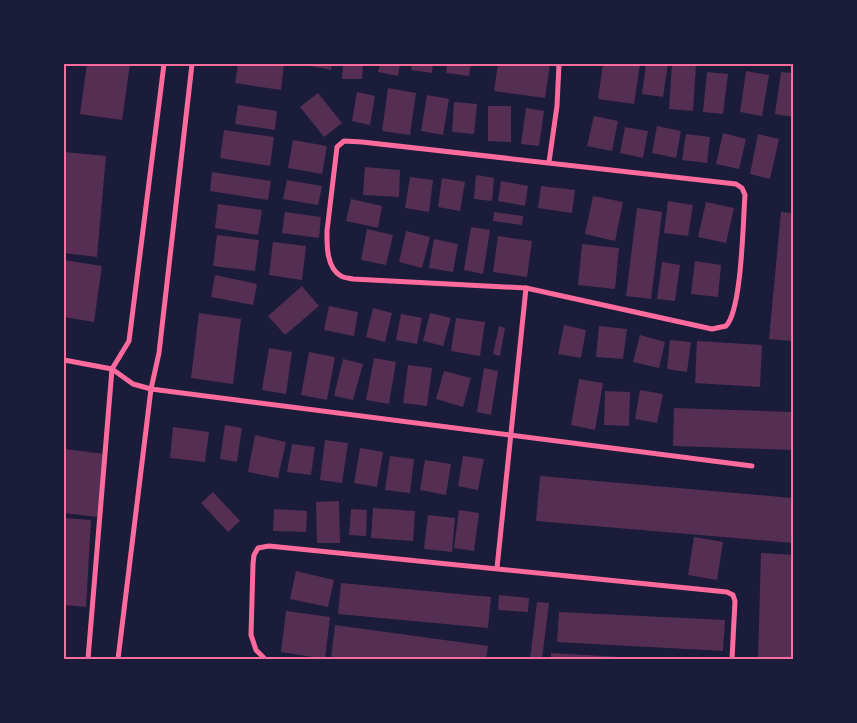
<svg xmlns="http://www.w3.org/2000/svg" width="857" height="723" font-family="'Sofia Sans Condensed',sans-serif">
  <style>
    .building { fill: #542f53 }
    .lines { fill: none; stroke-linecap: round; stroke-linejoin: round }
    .minor { stroke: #ff6b9d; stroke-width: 5 }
    .neatline { fill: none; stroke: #ff6b9d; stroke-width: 2 }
  </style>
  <rect width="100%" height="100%" fill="#1b1b3a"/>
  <g class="building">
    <path d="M87 64H130L122 120 80 114Z"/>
    <path d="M238 64H284L281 90 235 83Z"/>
    <path d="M300 64H332L331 70Z"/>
    <path d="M343 64H363L362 79H342Z"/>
    <path d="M380 64H400L398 76 378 72Z"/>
    <path d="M412 64H433L432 73 411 70Z"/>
    <path d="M447 64H471L469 76 446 73Z"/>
    <path d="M498 64H550L545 98 494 91Z"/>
    <path d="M603 64H640L634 104 598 99Z"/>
    <path d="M646 64H668L663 97 642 94Z"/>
    <path d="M672 64 696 65 693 111 669 109Z"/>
    <path d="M746 71 769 75 762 116 740 112Z"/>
    <path d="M707 72 728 74 723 114 703 112Z"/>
    <path d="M781 72 793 73V117L775 114Z"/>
    <path d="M388 88 416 93 410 135 382 131Z"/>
    <path d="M357 92 375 96 370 125 352 121Z"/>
    <path d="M318 93 342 123 324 137 300 107Z"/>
    <path d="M427 95 449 99 443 135 421 131Z"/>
    <path d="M454 102 477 104 474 134 452 132Z"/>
    <path d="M238 105 277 111 275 130 235 124Z"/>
    <path d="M488 106H511V142L488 141Z"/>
    <path d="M526 108 544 111 539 146 521 144Z"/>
    <path d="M594 116 618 121 612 151 587 146Z"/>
    <path d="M657 126 681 131 676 158 652 153Z"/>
    <path d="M625 127 648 131 643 158 620 153Z"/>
    <path d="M224 130 274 137 270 166 220 158Z"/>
    <path d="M723 133 746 139 739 169 716 164Z"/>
    <path d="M686 134 710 137 707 163 682 160Z"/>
    <path d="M758 134 779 139 770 179 750 174Z"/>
    <path d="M293 140 327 146 322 174 288 168Z"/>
    <path d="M64 152 106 156 97 257 64 253Z"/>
    <path d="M365 167 400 170 399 197 363 195Z"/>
    <path d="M212 172 271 181 268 200 210 191Z"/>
    <path d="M476 175 494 178 492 201 474 199Z"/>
    <path d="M410 177 433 180 429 212 405 208Z"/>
    <path d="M442 178 465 182 460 211 438 207Z"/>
    <path d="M287 180 322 186 318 205 283 199Z"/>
    <path d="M501 181 528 186 525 206 498 201Z"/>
    <path d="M541 186 575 190 572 213 538 208Z"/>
    <path d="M593 196 623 202 615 241 585 234Z"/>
    <path d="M351 199 382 206 378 228 346 221Z"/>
    <path d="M668 201 693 205 688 236 664 233Z"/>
    <path d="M706 202 734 208 726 243 698 237Z"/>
    <path d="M218 204 262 210 258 235 215 228Z"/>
    <path d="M637 208 662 212 651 299 626 296Z"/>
    <path d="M285 212 321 217 319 238 282 233Z"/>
    <path d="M494 212 523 216 522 225 493 221Z"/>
    <path d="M781 212 793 213V341L769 339Z"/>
    <path d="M471 227 490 230 483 274 464 270Z"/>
    <path d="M367 229 393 235 386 265 361 260Z"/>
    <path d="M406 231 430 237 422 268 399 262Z"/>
    <path d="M217 235 259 240 255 271 213 266Z"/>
    <path d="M498 236 532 241 527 277 493 272Z"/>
    <path d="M434 239 458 244 453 272 429 268Z"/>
    <path d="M273 242 306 246 302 280 269 275Z"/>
    <path d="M582 244 619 248 615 289 578 285Z"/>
    <path d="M64 260 102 266 94 322 64 317Z"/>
    <path d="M695 261 721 265 718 297 691 294Z"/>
    <path d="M662 262 680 265 675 301 657 299Z"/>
    <path d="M215 275 257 284 253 305 211 297Z"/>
    <path d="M302 286 319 306 285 335 268 316Z"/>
    <path d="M329 306 358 312 354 336 324 330Z"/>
    <path d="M373 308 392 313 385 342 366 337Z"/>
    <path d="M199 313 241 319 233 384 191 378Z"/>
    <path d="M430 313 451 318 443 346 423 341Z"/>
    <path d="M401 314 422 318 417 344 396 340Z"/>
    <path d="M456 318 485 322 480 356 451 351Z"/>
    <path d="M564 325 586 330 581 358 558 354Z"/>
    <path d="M499 326 505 328 500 356 493 354Z"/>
    <path d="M599 326 627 329 623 359 596 357Z"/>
    <path d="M640 335 665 342 659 368 633 362Z"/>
    <path d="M670 340 691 342 687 372 667 369Z"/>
    <path d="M697 341 762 345 760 387 695 383Z"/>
    <path d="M269 348 292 352 286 394 262 390Z"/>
    <path d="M309 352 335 357 327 400 301 395Z"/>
    <path d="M374 358 396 362 389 404 366 400Z"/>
    <path d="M343 359 363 364 353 400 334 396Z"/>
    <path d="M408 365 432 368 427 406 403 403Z"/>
    <path d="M484 368 498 371 491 415 477 412Z"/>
    <path d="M444 371 471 378 463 407 436 399Z"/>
    <path d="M579 379 603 383 595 430 571 425Z"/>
    <path d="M640 390 663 394 657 423 635 419Z"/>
    <path d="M605 391 630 392 629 426 604 425Z"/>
    <path d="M674 408 793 412V450L673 446Z"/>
    <path d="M225 425 242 428 237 462 220 459Z"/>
    <path d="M173 427 209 432 205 462 170 458Z"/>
    <path d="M255 435 286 442 278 478 248 472Z"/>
    <path d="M325 440 348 443 342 483 320 480Z"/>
    <path d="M292 444 315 447 311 475 287 472Z"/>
    <path d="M360 448 383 452 377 487 354 483Z"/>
    <path d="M64 449 105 454 97 517 64 513Z"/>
    <path d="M390 456 414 459 410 493 385 490Z"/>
    <path d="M463 456 484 459 478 490 458 486Z"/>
    <path d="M425 460 451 464 446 495 420 490Z"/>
    <path d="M540 476 793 498V543L536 521Z"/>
    <path d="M213 492 240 521 228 532 201 503Z"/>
    <path d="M339 501 340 543H317L316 502Z"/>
    <path d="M373 508 415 511 413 541 371 538Z"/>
    <path d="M274 509 307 511 306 532 273 531Z"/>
    <path d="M351 509 367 510 366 536 349 535Z"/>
    <path d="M459 510 479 513 474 551 454 548Z"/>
    <path d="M428 515 455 518 452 552 424 549Z"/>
    <path d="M64 518 91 520 86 607 64 605Z"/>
    <path d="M694 537 723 542 717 580 688 575Z"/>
    <path d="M761 553 793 555V659H758Z"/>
    <path d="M296 571 334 580 328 607 290 599Z"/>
    <path d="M341 583 491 597 488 628 338 614Z"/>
    <path d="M499 595 529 598 528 612 498 610Z"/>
    <path d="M537 602 549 603 542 659H530Z"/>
    <path d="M286 611 330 617 325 659 281 652Z"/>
    <path d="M559 612 725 620 723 651 557 642Z"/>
    <path d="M335 625 488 646 486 659H331Z"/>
    <path d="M551 653 639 658V659H551Z"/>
  </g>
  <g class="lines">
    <g class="minor">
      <path d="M344 141 362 142 736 184 742 188 745 195C743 220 742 310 726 326L712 329 526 288 353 279C349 278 344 278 341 276 326 268 327 244 327 231L337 147Z"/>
      <path d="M549 162 557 106 559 64"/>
      <path d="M64 360 112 369 133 384 151 389 752 466"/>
      <path d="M497 568 526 288"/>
      <path d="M88 659 112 369 129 341 164 64"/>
      <path d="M118 659 151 389 159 353 192 64"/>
      <path d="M265 659 256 650 251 635 253 564 254 555 258 548 269 546 727 592 733 595 735 601 732 659"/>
    </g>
  </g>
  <rect width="857" height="723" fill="none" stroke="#1b1b3a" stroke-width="130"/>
  <rect x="65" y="65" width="727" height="593" class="neatline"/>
</svg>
